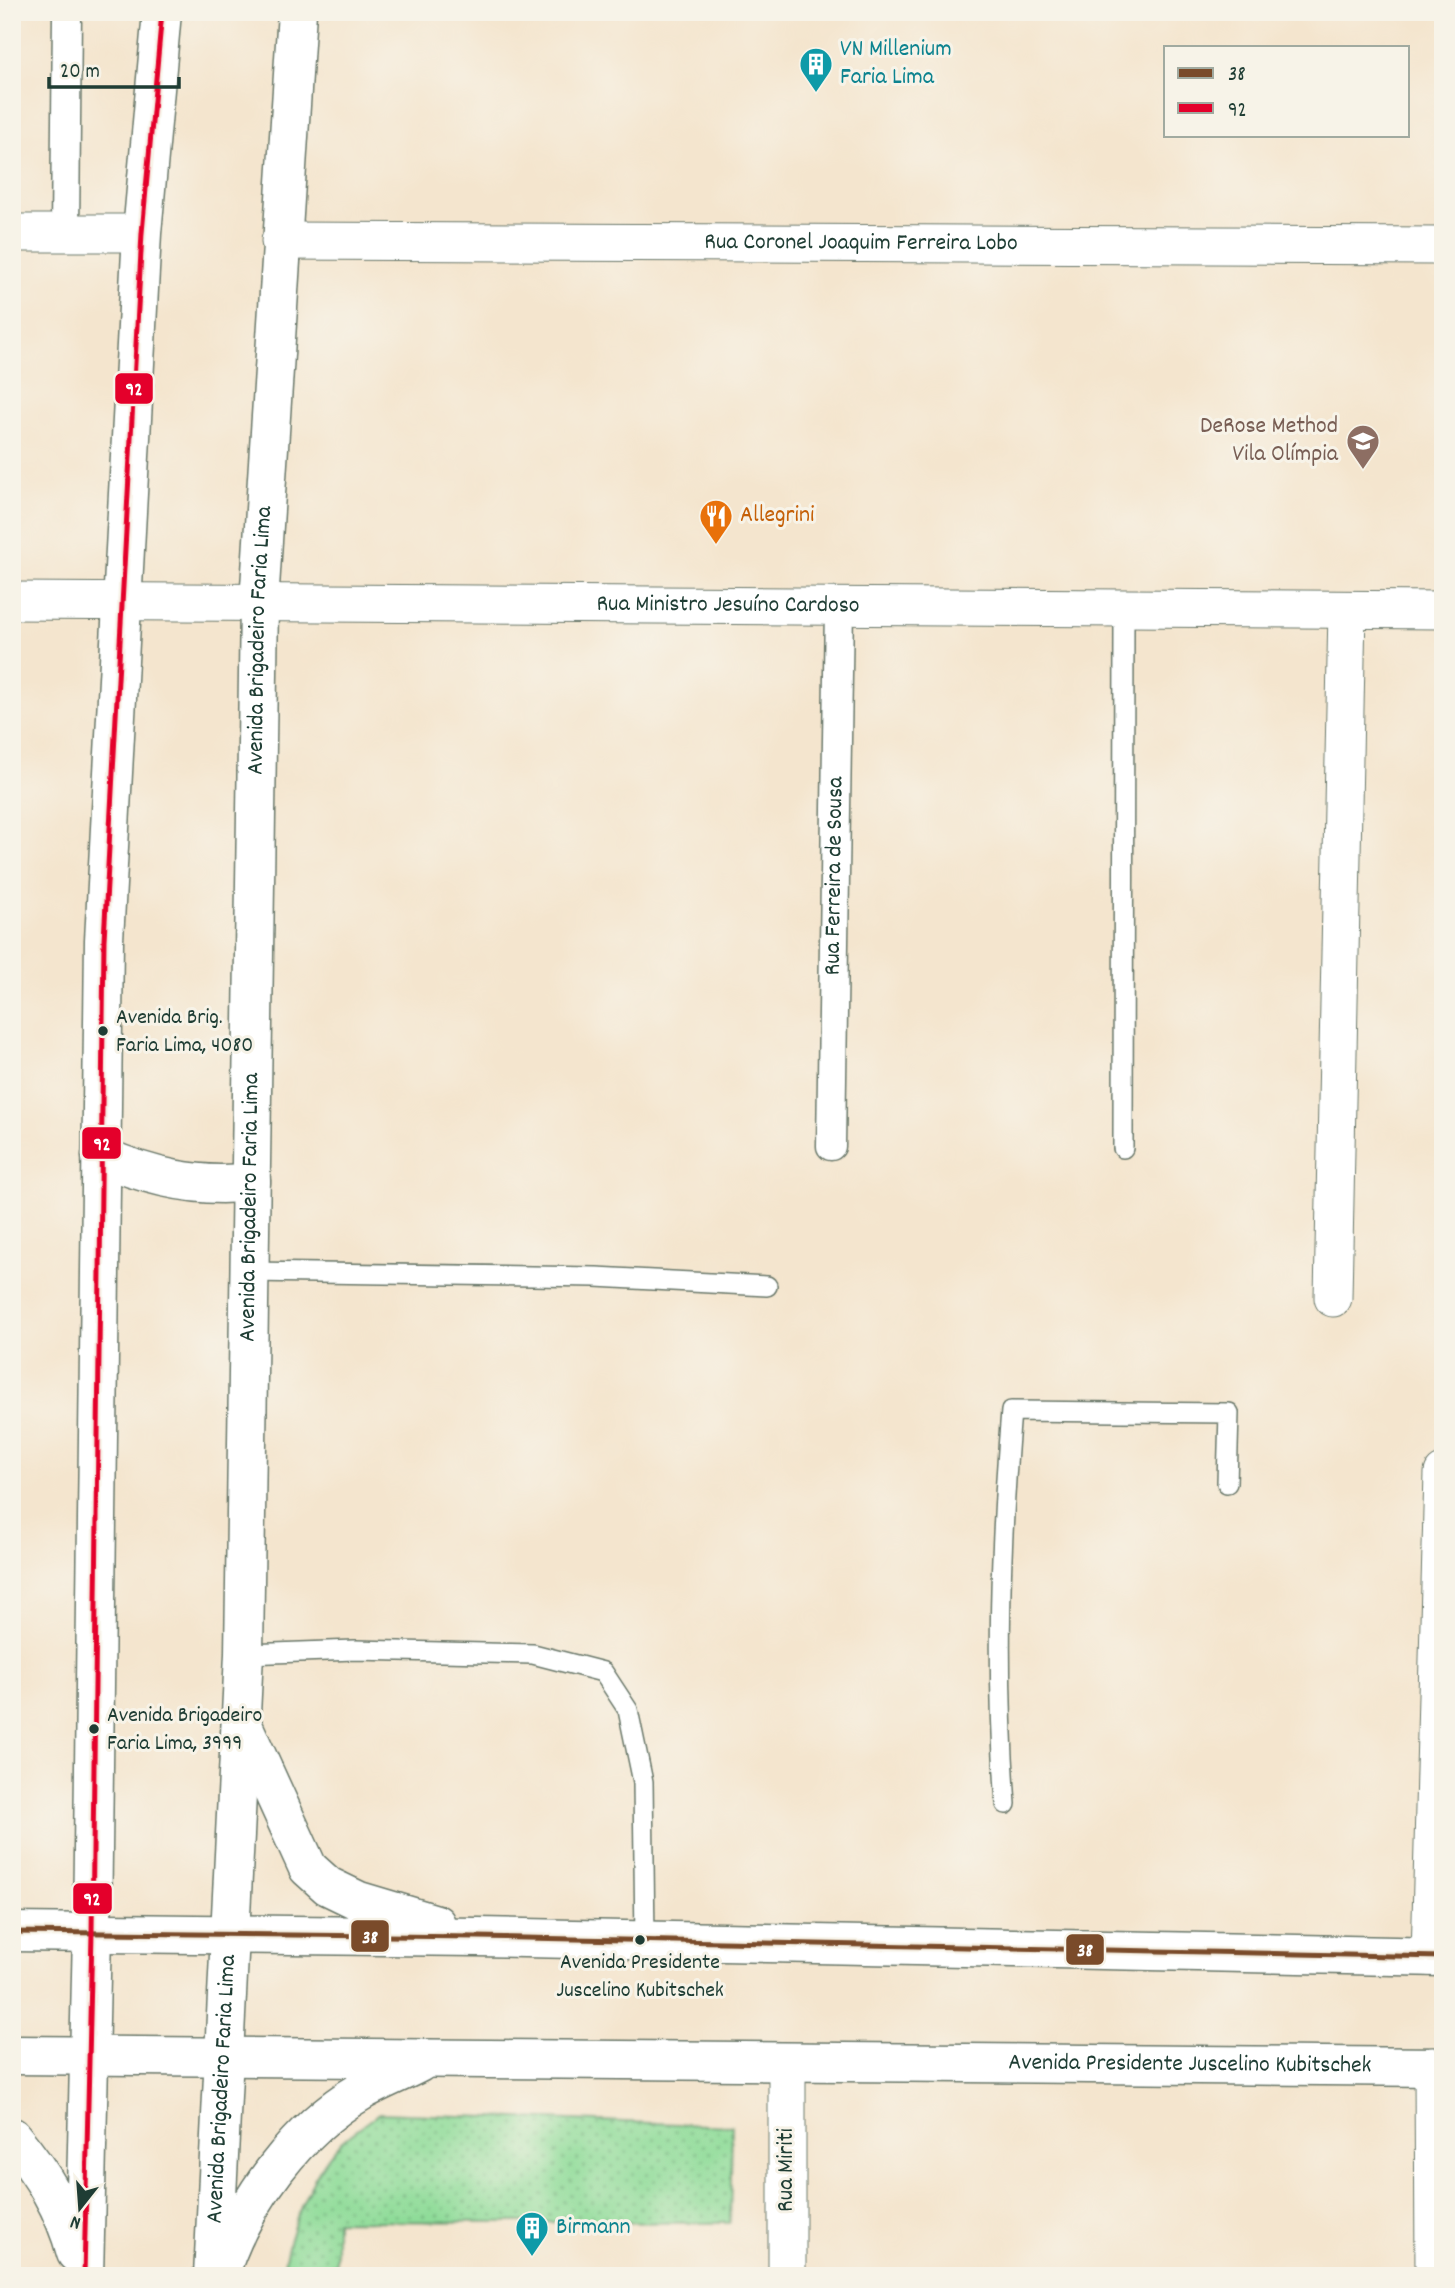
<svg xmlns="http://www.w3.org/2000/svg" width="1455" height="2288" font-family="Dekko,sans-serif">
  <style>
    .grass { fill: url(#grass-dots); stroke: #578c66; stroke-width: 2 }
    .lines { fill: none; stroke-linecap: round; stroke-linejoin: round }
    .service-casing { stroke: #6a786a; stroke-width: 22 }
    .pedestrian-casing { stroke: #6a786a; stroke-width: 31 }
    .minor-casing { stroke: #6a786a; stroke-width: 39 }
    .primary-casing { stroke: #6a786a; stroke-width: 41 }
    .trunk-casing { stroke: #6a786a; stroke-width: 41 }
    .service { stroke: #fff; stroke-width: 19 }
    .pedestrian { stroke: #fff; stroke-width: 28 }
    .minor { stroke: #fff; stroke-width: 37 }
    .primary { stroke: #fff; stroke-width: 38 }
    .trunk { stroke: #fff; stroke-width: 38 }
    .bus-1-casing { stroke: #f7f3e8; stroke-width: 10 }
    .bus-2-casing { stroke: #f7f3e8; stroke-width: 10 }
    .bus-1 { stroke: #7a4b2a; stroke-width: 5 }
    .bus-2 { stroke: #e4002b; stroke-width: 5 }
    .bus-dot { fill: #1f3d34; stroke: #f7f3e8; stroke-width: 2.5 }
    .labels { text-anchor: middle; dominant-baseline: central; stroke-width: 6; stroke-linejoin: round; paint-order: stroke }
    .bus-label { font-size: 22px; fill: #1f3d34; stroke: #f7f3e8; text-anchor: start }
    .culture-label { font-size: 24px; fill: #0d838f; stroke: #f7f3e8; text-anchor: start }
    .street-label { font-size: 24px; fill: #1f3d34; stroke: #f7f3e8 }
    .education-label { font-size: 24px; fill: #785e54; stroke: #f7f3e8; text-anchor: end }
    .food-label { font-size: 24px; fill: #c56008; stroke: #f7f3e8; text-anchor: start }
    .line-badge { stroke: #f7f3e8; stroke-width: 2.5 }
    .badge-label { font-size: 19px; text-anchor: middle; font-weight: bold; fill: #fff }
  </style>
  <defs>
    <pattern id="grass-dots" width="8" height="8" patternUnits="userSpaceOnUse" patternTransform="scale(1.75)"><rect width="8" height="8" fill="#8fdc99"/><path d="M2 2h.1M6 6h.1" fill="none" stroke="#74b47e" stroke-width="1.8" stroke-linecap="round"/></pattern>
  </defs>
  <rect width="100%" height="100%" fill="#f7f3e8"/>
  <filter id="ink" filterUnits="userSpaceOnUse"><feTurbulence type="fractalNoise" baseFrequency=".0143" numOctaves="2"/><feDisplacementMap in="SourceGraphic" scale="14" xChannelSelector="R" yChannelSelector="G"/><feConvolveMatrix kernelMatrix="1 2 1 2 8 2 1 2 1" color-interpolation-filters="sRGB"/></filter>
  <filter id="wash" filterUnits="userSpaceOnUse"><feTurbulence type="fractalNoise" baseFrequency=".00686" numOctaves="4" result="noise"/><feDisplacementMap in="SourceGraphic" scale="28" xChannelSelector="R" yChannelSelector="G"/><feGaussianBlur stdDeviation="1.57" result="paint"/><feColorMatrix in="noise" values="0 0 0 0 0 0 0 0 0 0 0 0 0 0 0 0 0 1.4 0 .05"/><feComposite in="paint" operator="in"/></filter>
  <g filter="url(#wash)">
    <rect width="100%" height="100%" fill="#f4e5ce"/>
    <path class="grass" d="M379 2113 732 2126 730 2223 336 2221V2276H282C289 2230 308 2177 340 2143 351 2132 367 2123 379 2113Z"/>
  </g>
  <g filter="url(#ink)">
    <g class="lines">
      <defs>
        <g id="service">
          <path d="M1123 1148 1124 608"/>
          <path d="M249 1272 596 1277 767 1286"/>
          <path d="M244 1654 355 1650 533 1654 603 1672 628 1710 643 1782 645 1941"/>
          <path d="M1006 1804C996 1671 1000 1544 1011 1411L1229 1413 1227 1483"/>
        </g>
        <g id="pedestrian">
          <path d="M65 233 67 12"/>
          <path id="s1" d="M831 1146 839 606"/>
        </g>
        <g id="minor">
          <path d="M12 233H142"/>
          <path id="s2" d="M280 241 1443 246"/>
          <path id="s3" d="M12 601 1443 610"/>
          <path d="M1333 1298 1347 610"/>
          <path d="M1430 1957 1443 1473"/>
          <path d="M1433 2066 1434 2276"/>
          <path d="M787 2276V2063"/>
        </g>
        <g id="primary">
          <path d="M101 1156C149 1177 198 1189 251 1182"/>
          <path d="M92 1933 104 940 142 233 162 12"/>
          <path id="s4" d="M230 1935 244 1654 259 603 297 12"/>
        </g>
        <g id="trunk">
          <path d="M241 1721 308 1868 328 1886 359 1901 436 1924"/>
          <path d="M12 1932 478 1937 1443 1957"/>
          <path id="s5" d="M12 2055 1443 2067"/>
          <path d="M12 2137C42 2173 64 2208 76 2253"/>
          <path d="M222 2267C245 2200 298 2128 360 2092 379 2081 400 2073 419 2063"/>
          <path d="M84 2276 92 1933"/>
          <path id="s6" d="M213 2276 230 1935"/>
        </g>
      </defs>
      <use href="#service" class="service-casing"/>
      <use href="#pedestrian" class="pedestrian-casing"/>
      <use href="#minor" class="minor-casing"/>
      <use href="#primary" class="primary-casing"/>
      <use href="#trunk" class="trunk-casing"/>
      <use href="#service" class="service"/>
      <use href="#pedestrian" class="pedestrian"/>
      <use href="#minor" class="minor"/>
      <use href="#primary" class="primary"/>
      <use href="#trunk" class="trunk"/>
      <defs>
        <path id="bus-1" d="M12 1932 478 1937 1443 1957"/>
        <path id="bus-2" d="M84 2276 92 1933 104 940 142 233 162 12"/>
      </defs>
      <use href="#bus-1" class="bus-1-casing"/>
      <use href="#bus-2" class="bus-2-casing"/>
      <use href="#bus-1" class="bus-1"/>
      <use href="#bus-2" class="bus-2"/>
    </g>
  </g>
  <defs>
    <symbol id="building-pin" viewBox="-11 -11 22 30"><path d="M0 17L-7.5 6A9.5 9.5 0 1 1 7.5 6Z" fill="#0f9aa8" stroke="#f7f3e8"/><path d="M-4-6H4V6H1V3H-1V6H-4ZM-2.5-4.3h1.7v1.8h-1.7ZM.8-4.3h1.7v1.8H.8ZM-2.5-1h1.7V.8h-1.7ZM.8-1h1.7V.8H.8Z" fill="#fff"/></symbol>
    <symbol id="university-pin" viewBox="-11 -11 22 30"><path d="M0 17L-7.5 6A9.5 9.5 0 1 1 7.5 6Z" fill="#8d6e63" stroke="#f7f3e8"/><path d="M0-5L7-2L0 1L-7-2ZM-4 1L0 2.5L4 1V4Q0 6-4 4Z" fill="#fff"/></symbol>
    <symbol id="restaurant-pin" viewBox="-11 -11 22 30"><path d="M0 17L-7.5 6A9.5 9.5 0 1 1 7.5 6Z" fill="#e8710a" stroke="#f7f3e8"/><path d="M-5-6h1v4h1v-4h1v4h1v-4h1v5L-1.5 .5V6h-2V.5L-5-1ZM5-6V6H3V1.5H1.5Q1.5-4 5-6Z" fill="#fff"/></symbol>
  </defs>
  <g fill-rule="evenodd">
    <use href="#building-pin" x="797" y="45" width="38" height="52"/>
    <use href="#university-pin" x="1344" y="422" width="38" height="52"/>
    <use href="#restaurant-pin" x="697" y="497" width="38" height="52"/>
    <use href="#building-pin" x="513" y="2209" width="38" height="52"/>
  </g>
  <g class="bus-dot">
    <circle cx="103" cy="1031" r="6"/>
    <circle cx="94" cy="1729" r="6"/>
    <circle cx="640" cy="1940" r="6"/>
  </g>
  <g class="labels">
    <g class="bus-label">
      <text x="116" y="1018">Avenida Brig.<tspan x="116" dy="28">Faria Lima, 4080</tspan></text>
      <text x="107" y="1716">Avenida Brigadeiro<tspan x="107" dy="28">Faria Lima, 3999</tspan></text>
      <text x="640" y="1963" text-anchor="middle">Avenida Presidente<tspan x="640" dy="28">Juscelino Kubitschek</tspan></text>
    </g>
    <g class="culture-label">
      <text x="840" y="50">VN Millenium<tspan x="840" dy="28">Faria Lima</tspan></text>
      <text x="556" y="2228">Birmann</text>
    </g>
    <g class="street-label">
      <text stroke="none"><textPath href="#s2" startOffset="581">Rua Coronel Joaquim Ferreira Lobo</textPath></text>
      <text stroke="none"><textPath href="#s3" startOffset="716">Rua Ministro Jesuíno Cardoso</textPath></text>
      <text stroke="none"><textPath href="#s4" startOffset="1295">Avenida Brigadeiro Faria Lima</textPath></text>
      <text stroke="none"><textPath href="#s1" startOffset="270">Rua Ferreira de Sousa</textPath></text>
      <text stroke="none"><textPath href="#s4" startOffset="728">Avenida Brigadeiro Faria Lima</textPath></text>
      <text stroke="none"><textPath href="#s5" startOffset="1178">Avenida Presidente Juscelino Kubitschek</textPath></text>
      <text stroke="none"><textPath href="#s6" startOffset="187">Avenida Brigadeiro Faria Lima</textPath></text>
      <text transform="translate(787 2170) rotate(-90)">Rua Miriti</text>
    </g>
    <g class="education-label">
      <text x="1338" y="427">DeRose Method<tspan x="1338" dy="28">Vila Olímpia</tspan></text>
    </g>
    <g class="food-label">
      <text x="740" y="516">Allegrini</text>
    </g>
  </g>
  <g class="line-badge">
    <rect x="114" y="372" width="40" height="33" rx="7" fill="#e4002b"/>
    <rect x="81" y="1126" width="41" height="34" rx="7" fill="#e4002b"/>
    <rect x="72" y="1882" width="41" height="33" rx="7" fill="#e4002b"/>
    <rect x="350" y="1919" width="40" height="34" rx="7" fill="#7a4b2a"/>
    <rect x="1065" y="1933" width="40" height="33" rx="7" fill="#7a4b2a"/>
  </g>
  <g class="badge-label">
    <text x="134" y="395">92</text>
    <text x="102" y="1150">92</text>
    <text x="92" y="1905">92</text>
    <text x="370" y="1943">38</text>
    <text x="1085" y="1956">38</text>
  </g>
  <rect width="1455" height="2288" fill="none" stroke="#f7f3e8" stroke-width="42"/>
  <rect x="1164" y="46" width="245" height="91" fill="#f7f3e8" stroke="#a1aaa0" stroke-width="2"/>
  <rect x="1178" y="68" width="35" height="10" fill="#7a4b2a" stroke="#a1aaa0" stroke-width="2"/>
  <text x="1228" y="80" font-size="21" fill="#1f3d34">38</text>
  <rect x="1178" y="103" width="35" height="10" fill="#e4002b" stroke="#a1aaa0" stroke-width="2"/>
  <text x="1228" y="116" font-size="21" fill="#1f3d34">92</text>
  <g transform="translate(80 2208) rotate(197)" stroke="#f7f3e8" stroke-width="5" paint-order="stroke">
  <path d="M0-5L12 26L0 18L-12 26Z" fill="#1f3d34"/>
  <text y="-10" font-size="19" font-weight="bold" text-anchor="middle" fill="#1f3d34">N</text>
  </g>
  <path d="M49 77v10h130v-10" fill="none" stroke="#1f3d34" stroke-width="3.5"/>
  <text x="60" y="77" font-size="21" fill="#1f3d34" stroke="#f7f3e8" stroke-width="5" paint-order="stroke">20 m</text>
</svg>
